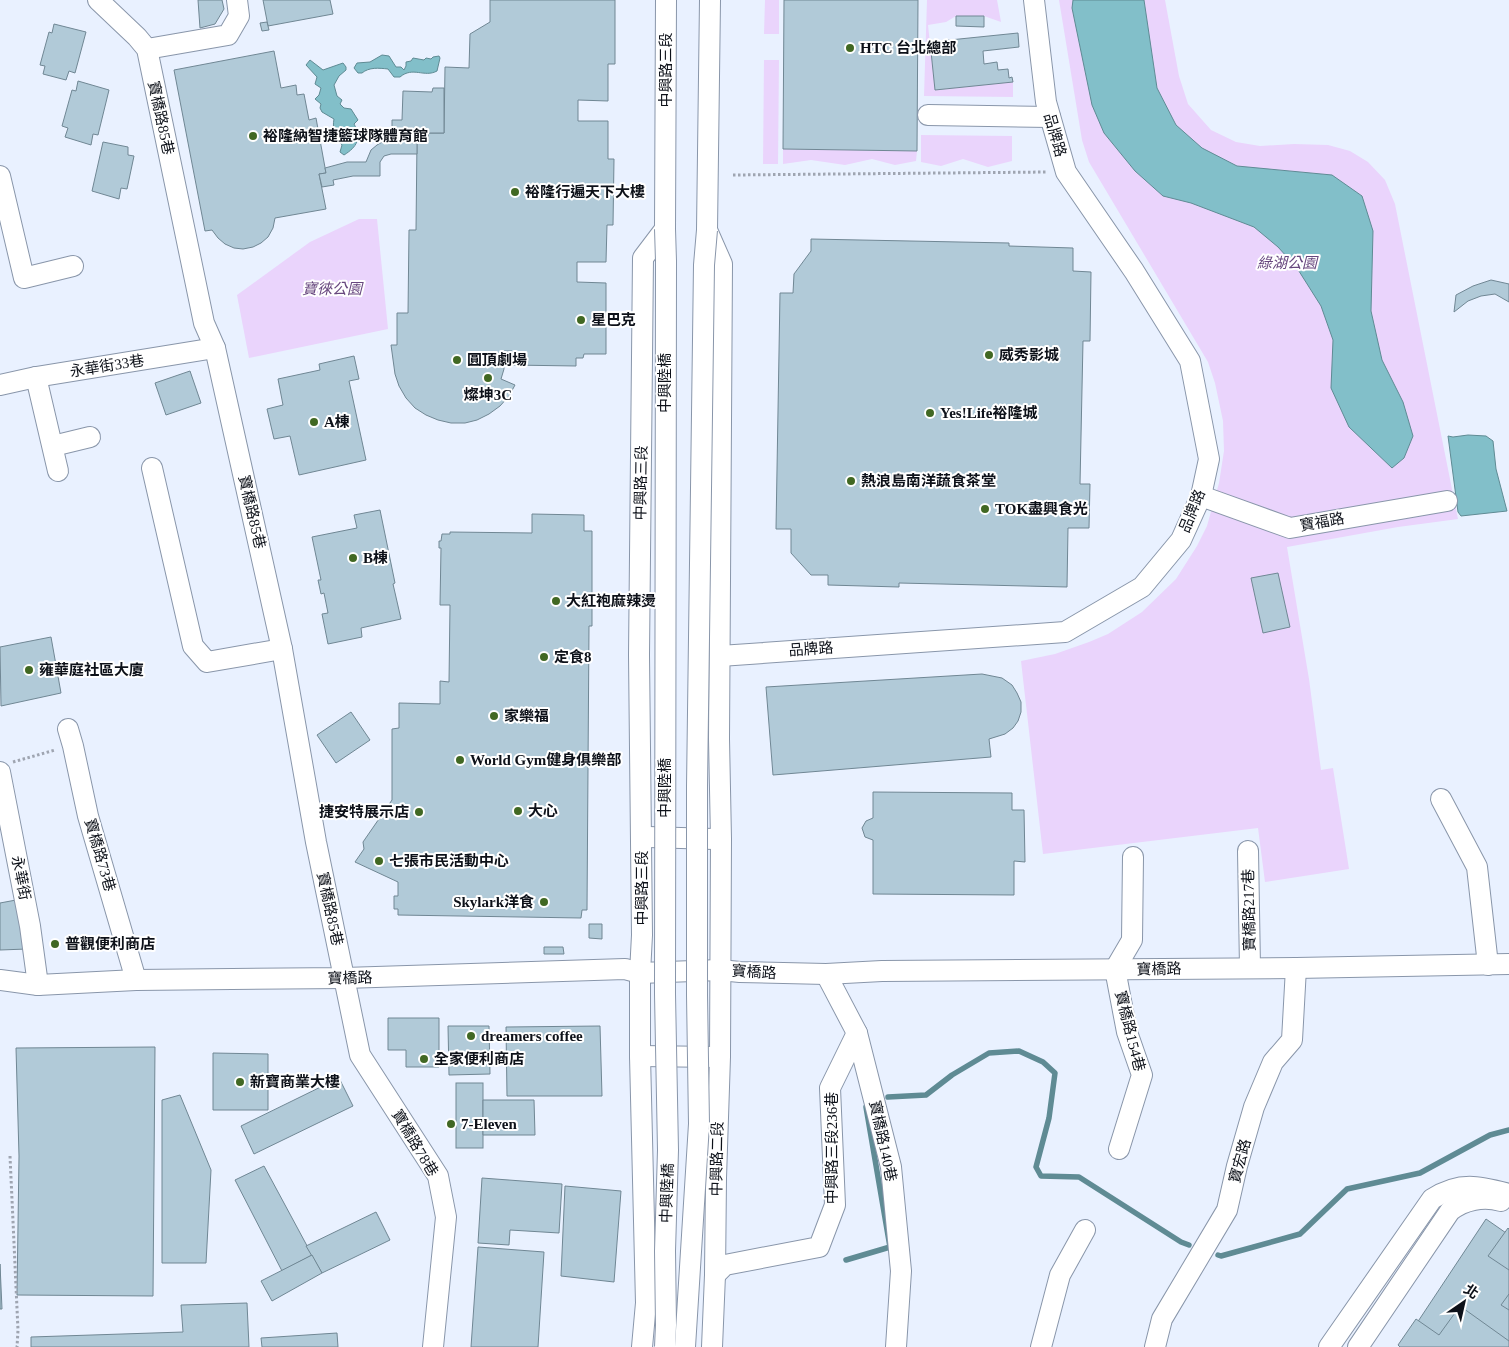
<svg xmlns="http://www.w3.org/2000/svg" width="1509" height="1347" font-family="'Times New Roman','Noto Sans TC',serif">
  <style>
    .green { fill: #ead4fc }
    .water { fill: #82bfc9; stroke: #5f8b94 }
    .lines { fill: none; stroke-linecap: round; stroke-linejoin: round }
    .stream { stroke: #5f8b94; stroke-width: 5.5 }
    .building { fill: #b1cad8; stroke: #708794 }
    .minor-casing { stroke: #8996aa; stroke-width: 22 }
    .path { stroke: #9fa5b1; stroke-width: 3; stroke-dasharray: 2.5 2.5; stroke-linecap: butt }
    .minor { stroke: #fff; stroke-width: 20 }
    .minor-bridge-casing { stroke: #8996aa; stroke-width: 22; stroke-linecap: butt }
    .minor-bridge { stroke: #fff; stroke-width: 20 }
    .poi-dot { fill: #416823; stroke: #fff; stroke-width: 2 }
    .labels { text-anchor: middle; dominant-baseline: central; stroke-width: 4; stroke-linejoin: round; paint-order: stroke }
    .poi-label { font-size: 15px; font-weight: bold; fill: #0d1119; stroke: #fff; text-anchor: start }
    .street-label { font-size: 15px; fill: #0d1119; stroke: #fff }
    .park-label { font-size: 15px; font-style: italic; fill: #67477e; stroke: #fff }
  </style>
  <rect width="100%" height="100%" fill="#e9f1ff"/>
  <g class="green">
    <path d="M765 0H779V34H764Z"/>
    <path d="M927 0H997L1001 22 984 16H956L946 22 928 25 935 90 1013 82V97L924 96Z"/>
    <path d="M1059 0H1165L1179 76 1188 104 1211 130 1236 142 1260 146 1294 144 1328 145 1350 151 1368 162 1385 180 1395 204 1458 519 1398 527 1287 547 1309 679 1321 770 1333 768 1349 869 1265 882 1258 828 1043 854 1021 661 1055 654 1089 642 1108 634 1142 612 1176 579 1197 546 1207 526 1219 483 1224 451 1223 421 1215 383 1208 362 1089 162 1082 140Z"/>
    <path d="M764 60H779L778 164H763Z"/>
    <path d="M921 135 1012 136V161L988 167 963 159 941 166 921 162Z"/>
    <path d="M783 149 917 151 916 161 895 165 872 159 845 165 811 160 783 164Z"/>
    <path d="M359 219H377L388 329 249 358 237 295 310 242Z"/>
  </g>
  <g class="water">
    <path d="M1073 0H1144L1157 88 1176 125 1202 148 1237 166 1332 175 1362 196 1373 231 1371 311 1382 360 1403 402 1413 436 1404 458 1392 468 1349 427 1331 388 1333 340 1321 306 1297 268 1278 247 1254 227 1191 203 1163 196 1135 171 1104 133 1092 105 1072 8Z"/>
    <path d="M382 55 389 56 396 67H401L404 70 406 66V62L411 61 413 58 424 60 426 58 431 59 433 57 439 56 440 58 437 71C424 78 413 66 400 77H394L388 69C379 68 369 67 362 73H358L354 68 357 63 370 62Z"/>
    <path d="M310 60 323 70 343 63 346 67V70L339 76 334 85 337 96 342 100 340 104 344 108 351 109 358 120 354 124C362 138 357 147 344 155L340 152 342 145C335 137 332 129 334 119L322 112 320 108 321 104 315 99 319 95 321 88 315 84 317 77 306 65Z"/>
    <path d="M1468 435 1486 436 1493 441 1496 469 1507 511 1461 516 1458 512 1448 436 1453 437Z"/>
  </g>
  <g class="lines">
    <g class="stream">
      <path d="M888 1097 926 1095 952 1075 989 1053 1019 1051 1043 1062 1055 1073 1049 1118 1036 1167 1041 1176 1079 1177 1181 1242 1189 1245"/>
      <path d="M1218 1255 1221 1256 1300 1234 1347 1189 1420 1173 1490 1135 1509 1130"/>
      <path d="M846 1260 890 1247 866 1107"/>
    </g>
  </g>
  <g class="building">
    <path d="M198 0H222L224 9 215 24 200 28Z"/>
    <path d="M263 0H330L333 14 268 26Z"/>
    <path d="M490 0H615V64H608V101L578 100V121H608V159H614L613 225H607L606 262H577V282L606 283V354H584L583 358H576V366L511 365 512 351H504V369L501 379 515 385 509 396 500 406 489 414 477 420 465 423H451L438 420 426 415 415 408 406 398 399 386 395 374 391 345H397V313H408L409 230H416L417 140 428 141V133H444L445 67 469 68 470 34 490 22Z"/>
    <path d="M784 0H918L917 151 783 149Z"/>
    <path d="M956 16H984V27L956 26Z"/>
    <path d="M267 22 269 30 262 31 260 23Z"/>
    <path d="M54 24 86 32 75 73 69 71 66 80 43 74 45 66 40 65 49 32 52 33Z"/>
    <path d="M1018 33 1019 47 983 51 984 64 997 62 998 70 1008 69 1009 78 1012 77 1013 82 935 90 930 42Z"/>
    <path d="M274 51 281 88 296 85 297 95 304 94 309 120 316 118 326 173 319 174 326 209 275 218 273 228 268 237 261 243 253 247 243 249 234 248 225 244 218 238 212 230 205 231 174 70Z"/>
    <path d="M78 81 109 90 98 135 93 134 91 145 65 137 68 128 62 126 72 90 76 91Z"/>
    <path d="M433 88H444V133H428V141L417 140V154H391L384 156 380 162V176H353L333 180 334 185 322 187 319 174 326 173 325 168 347 162H366L371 150 377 145 384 141 392 140V120H402L403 91 432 92Z"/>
    <path d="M103 142 128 147V155L134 156 127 189 121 188 119 199 92 191Z"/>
    <path d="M811 239 1009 243V246L1073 248V271L1091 272 1090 341H1083L1080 484H1090L1089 528H1068L1067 587 899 583V587L828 585V575H811L791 553V529H776L780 293H793L794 274 811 251Z"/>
    <path d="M1491 280 1509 284V302L1495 294 1481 296 1468 301 1454 312 1456 295 1473 286Z"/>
    <path d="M354 356 359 379 349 381 366 460 299 475 290 436 274 439 267 409 283 405 278 379 320 370 319 364Z"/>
    <path d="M190 371 201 403 166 415 155 383Z"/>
    <path d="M380 510 395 583 393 584 401 619 361 628 362 637 328 644 322 614 328 613 324 593 321 594 318 580H321L312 537 357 528 354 515Z"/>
    <path d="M532 514 584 515V531H592V626H589L587 910H582L581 918 398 915V909H394V896H398V882L355 862 364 849 363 842 392 800V729L399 728V703L440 704V681L449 682 450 605H440L441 548H439V541H441L442 534H450V532L532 533Z"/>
    <path d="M1278 573 1290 627 1263 633 1251 578Z"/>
    <path d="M51 637 61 693 1 706 0 647Z"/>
    <path d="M982 674 1002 678 1012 685 1017 693 1021 702V712L1018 721 1013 728 1005 734 989 739 991 757 773 775 766 687Z"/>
    <path d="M351 712 370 740 336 763 317 735Z"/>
    <path d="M873 792 1012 793V810H1024L1025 862 1014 861V895L873 894V840L865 837 862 828 866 821 873 818Z"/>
    <path d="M16 900 27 949 0 950V903Z"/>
    <path d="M589 924H602V939L589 938Z"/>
    <path d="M544 947H563L564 954H544Z"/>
    <path d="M388 1018H439V1067H406V1050H388Z"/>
    <path d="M448 1026H489L490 1074 449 1075Z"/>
    <path d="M600 1026 602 1096H507L506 1027Z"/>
    <path d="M155 1047 153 1296 17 1295 19 1156 16 1048Z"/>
    <path d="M213 1053 268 1054V1110H213Z"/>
    <path d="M339 1078 353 1106 254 1154 241 1126Z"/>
    <rect x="456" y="1083" width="27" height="65"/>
    <path d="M180 1095 211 1170 206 1263H162V1100Z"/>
    <path d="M483 1100H534L535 1135H483Z"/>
    <path d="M264 1166 312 1255 282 1271 235 1180Z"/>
    <path d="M482 1178 562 1184 559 1233 510 1230 509 1245 478 1243Z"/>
    <path d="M565 1186 621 1191 614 1282 561 1276Z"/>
    <path d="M376 1212 390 1240 322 1273 306 1246Z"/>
    <path d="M1486 1219 1509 1235V1347H1401Z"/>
    <path d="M1508 1228 1509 1229V1270L1488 1256Z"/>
    <path d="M478 1247 544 1252 538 1347H471Z"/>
    <path d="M312 1255 322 1273 272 1301 261 1281Z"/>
    <path d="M0 1264 2 1309H0Z"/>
    <path d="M1509 1294V1310L1501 1305Z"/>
    <path d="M247 1303 249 1347H31V1337L183 1332 181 1305Z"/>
    <path d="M1460 1306 1509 1341V1347H1400L1398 1345 1416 1319 1439 1335Z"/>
    <path d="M337 1333 338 1347H262L261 1338Z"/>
  </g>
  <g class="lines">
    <defs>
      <g id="minor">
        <path d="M98 0 137 37 147 49 204 323 215 348 282 649 316 842 360 1055 438 1176 446 1217 433 1347"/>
        <path d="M710 0 707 230 722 264 719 739 721 839 720 1057 716 1178 715 1275 712 1347"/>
        <path d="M147 49 228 35 239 16 237 0"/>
        <path d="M928 115 1050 117"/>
        <path d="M0 176 24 278 73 266"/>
        <path d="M36 377 58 471"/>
        <path d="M0 385 36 377 215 348"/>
        <path d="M53 446 90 437"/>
        <path d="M152 468 193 646 207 662 282 649"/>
        <path d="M1201 496 1290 528 1447 501"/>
        <path d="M720 656 1065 632 1142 587 1181 540 1201 496 1209 459 1190 361 1134 271 1066 172 1046 102 1034 0"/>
        <path d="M68 729 73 746 88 816 136 980"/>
        <path d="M0 772 30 926 38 985"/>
        <path d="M1441 799 1477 867 1488 965"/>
        <path d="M648 837 714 839"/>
        <path d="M1248 851 1250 968"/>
        <path d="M826 974 857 1033 891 1167 901 1271 896 1347"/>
        <path d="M0 980 38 985 136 980 344 978 625 969 640 973 720 970 740 972 826 974 882 971 1296 968 1509 964"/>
        <path d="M640 1056 716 1057"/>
        <path d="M1119 1149 1142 1075 1127 1032 1115 969 1132 940 1133 857"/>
        <path d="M715 1275 725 1265 819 1247 835 1205 830 1088 857 1033"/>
        <path d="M642 1347 646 1303 640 1056V973L642 935 639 655 643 258 665 229 666 0"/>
        <path d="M1041 1347 1060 1275 1085 1230"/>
        <path d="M1155 1347 1162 1319 1227 1210 1237 1166 1254 1107 1273 1062 1292 1040 1296 968"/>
        <path d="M1329 1347 1432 1199C1460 1181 1479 1186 1509 1194"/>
        <path d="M1358 1347 1450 1211C1464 1200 1483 1196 1501 1201"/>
      </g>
    </defs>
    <use href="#minor" class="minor-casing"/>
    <g class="path">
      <path d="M733 175 1048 172"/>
      <path d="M13 762 55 750"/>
      <path d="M10 1156 18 1330 17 1347H15"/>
    </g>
    <use href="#minor" class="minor"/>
    <defs>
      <g id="minor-bridge">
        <path d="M665 1347 666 1325 665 1251 668 1150 665 994 666 261 665 229"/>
        <path d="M685 1347 699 1124 697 995V787L704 265 707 230"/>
      </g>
    </defs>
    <use href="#minor-bridge" class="minor-bridge-casing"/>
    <use href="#minor-bridge" class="minor-bridge"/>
  </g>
  <g class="poi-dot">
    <circle cx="850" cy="48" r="5"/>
    <circle cx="253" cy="136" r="5"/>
    <circle cx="515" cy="192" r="5"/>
    <circle cx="581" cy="320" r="5"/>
    <circle cx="989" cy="355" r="5"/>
    <circle cx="457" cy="360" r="5"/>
    <circle cx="488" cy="378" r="5"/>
    <circle cx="930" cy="413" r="5"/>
    <circle cx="314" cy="422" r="5"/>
    <circle cx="851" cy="481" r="5"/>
    <circle cx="985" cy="509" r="5"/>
    <circle cx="353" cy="558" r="5"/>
    <circle cx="556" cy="601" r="5"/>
    <circle cx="544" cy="657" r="5"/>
    <circle cx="29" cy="670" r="5"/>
    <circle cx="494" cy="716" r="5"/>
    <circle cx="460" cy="760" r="5"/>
    <circle cx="518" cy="811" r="5"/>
    <circle cx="419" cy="812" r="5"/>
    <circle cx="379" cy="861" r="5"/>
    <circle cx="544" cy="902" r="5"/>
    <circle cx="55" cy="944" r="5"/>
    <circle cx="471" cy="1036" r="5"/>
    <circle cx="424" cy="1059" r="5"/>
    <circle cx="240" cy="1082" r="5"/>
    <circle cx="451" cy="1124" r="5"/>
  </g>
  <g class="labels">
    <g class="poi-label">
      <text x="860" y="48">HTC 台北總部</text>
      <text x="263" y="136">裕隆納智捷籃球隊體育館</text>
      <text x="525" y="192">裕隆行遍天下大樓</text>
      <text x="591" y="320">星巴克</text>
      <text x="999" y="355">威秀影城</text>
      <text x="467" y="360">圓頂劇場</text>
      <text x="488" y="395" text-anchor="middle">燦坤3C</text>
      <text x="940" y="413">Yes!Life裕隆城</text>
      <text x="324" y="422">A棟</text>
      <text x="861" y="481">熱浪島南洋蔬食茶堂</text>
      <text x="995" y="509">TOK盡興食光</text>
      <text x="363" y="558">B棟</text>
      <text x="566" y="601">大紅袍麻辣燙</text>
      <text x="554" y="657">定食8</text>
      <text x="39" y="670">雍華庭社區大廈</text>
      <text x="504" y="716">家樂福</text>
      <text x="470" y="760">World Gym健身俱樂部</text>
      <text x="528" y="811">大心</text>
      <text x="409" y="812" text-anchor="end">捷安特展示店</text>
      <text x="389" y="861">七張市民活動中心</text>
      <text x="534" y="902" text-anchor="end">Skylark洋食</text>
      <text x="65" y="944">普觀便利商店</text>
      <text x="481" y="1036">dreamers coffee</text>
      <text x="434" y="1059">全家便利商店</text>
      <text x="250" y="1082">新寶商業大樓</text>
      <text x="461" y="1124">7-Eleven</text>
    </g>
    <g class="street-label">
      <text transform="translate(666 70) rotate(-90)">中興路三段</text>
      <text transform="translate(161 118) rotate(78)">寶橋路85巷</text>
      <text transform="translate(1055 135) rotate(74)">品牌路</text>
      <text transform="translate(107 366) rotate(-9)">永華街33巷</text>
      <text transform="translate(665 383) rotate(-90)">中興陸橋</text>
      <text transform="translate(641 483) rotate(-89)">中興路三段</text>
      <text transform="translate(1192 511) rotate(-68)">品牌路</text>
      <text transform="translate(252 512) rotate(77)">寶橋路85巷</text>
      <text transform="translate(1322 522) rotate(-10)">寶福路</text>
      <text transform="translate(811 649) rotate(-4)">品牌路</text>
      <text transform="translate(665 788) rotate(-90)">中興陸橋</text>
      <text transform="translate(100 855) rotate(74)">寶橋路73巷</text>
      <text transform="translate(21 878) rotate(79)">永華街</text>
      <text transform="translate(642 888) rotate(-90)">中興路三段</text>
      <text transform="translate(330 909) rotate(78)">寶橋路85巷</text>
      <text transform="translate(1249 910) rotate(-91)">寶橋路217巷</text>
      <text transform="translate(1159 969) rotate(-1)">寶橋路</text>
      <text transform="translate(754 972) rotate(3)">寶橋路</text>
      <text transform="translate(350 978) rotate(-1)">寶橋路</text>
      <text transform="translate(1130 1031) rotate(76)">寶橋路154巷</text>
      <text transform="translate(883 1141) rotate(78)">寶橋路140巷</text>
      <text transform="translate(415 1143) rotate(59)">寶橋路78巷</text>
      <text transform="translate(832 1148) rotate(-90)">中興路三段236巷</text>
      <text transform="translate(717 1159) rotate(-89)">中興路二段</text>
      <text transform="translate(1240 1161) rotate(-75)">寶宏路</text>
      <text transform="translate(667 1193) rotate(-88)">中興陸橋</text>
    </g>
    <g class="park-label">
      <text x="1287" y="263">綠湖公園</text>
      <text x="332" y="289">寶徠公園</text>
    </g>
  </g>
  <g transform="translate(1464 1302) rotate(34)" stroke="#ffffff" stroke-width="4" paint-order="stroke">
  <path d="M0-4L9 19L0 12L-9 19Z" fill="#0d1119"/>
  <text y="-8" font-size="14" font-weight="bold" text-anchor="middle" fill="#0d1119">北</text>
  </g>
</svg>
